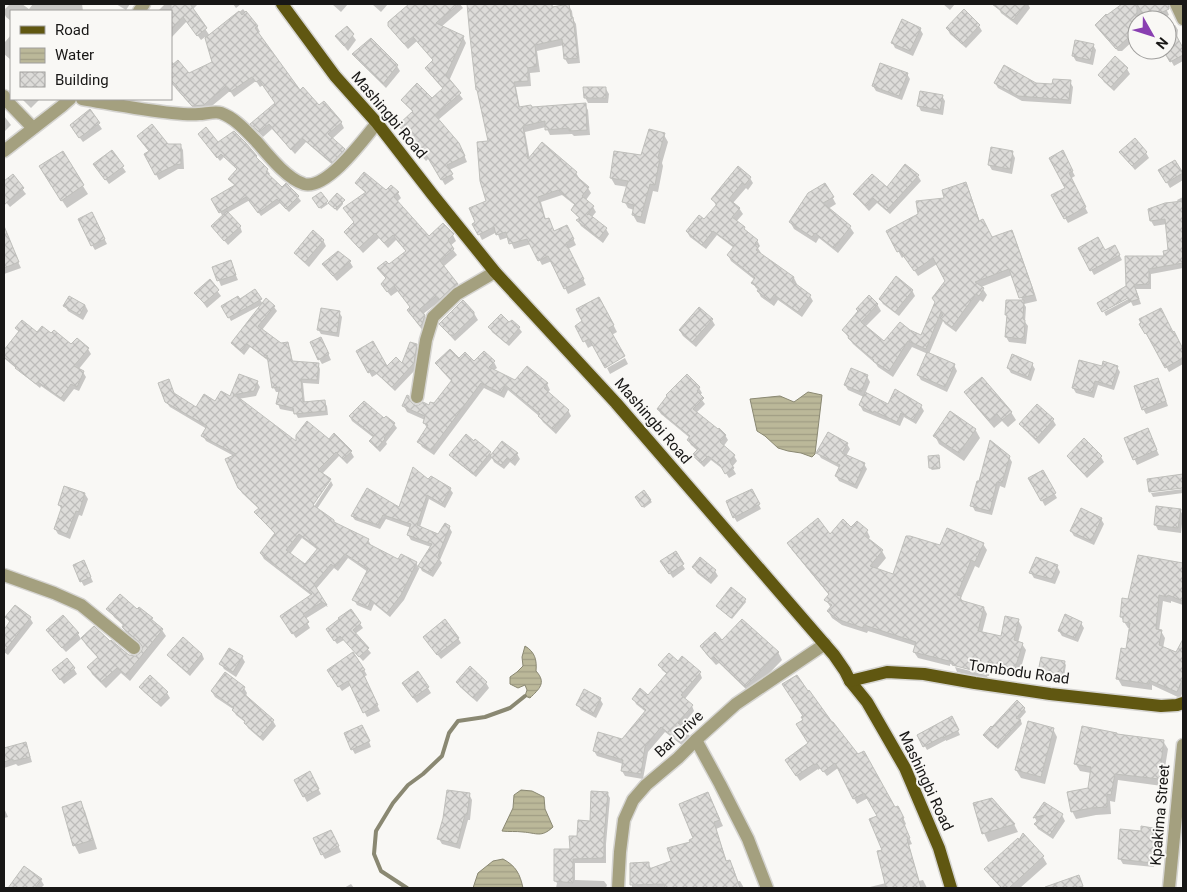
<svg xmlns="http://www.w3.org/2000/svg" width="1187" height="892" font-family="Roboto,sans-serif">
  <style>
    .water { fill: url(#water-rules); stroke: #8a8872 }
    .shadow { fill: #0003; fill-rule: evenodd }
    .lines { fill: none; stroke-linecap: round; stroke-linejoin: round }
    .stream { stroke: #8a8872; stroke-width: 4 }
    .building { fill: url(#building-cross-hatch); stroke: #bfbfbb; fill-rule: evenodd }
    .minor-casing { stroke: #d5d4d1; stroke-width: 15 }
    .major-casing { stroke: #d5d4d1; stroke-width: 15 }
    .minor { stroke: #a4a07f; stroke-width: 12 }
    .major { stroke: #605711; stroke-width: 12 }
    .labels { text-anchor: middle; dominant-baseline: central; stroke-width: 4; stroke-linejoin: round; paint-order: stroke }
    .street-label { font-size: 15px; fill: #181716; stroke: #f9f8f5 }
  </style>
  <defs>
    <pattern id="water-rules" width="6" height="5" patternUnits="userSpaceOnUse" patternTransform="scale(1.25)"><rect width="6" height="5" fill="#bbb899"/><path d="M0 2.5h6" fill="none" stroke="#a09d83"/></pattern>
    <pattern id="building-cross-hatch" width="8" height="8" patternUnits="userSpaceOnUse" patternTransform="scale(1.25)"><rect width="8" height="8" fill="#dddcd9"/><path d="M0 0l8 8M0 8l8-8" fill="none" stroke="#bdbcba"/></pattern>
  </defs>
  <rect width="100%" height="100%" fill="#f9f8f5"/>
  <g class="water">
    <path d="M808 392 822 395 815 454 812 457 801 453 788 451 778 448 765 436 757 431 750 399 780 396 794 402Z"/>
    <path d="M525 646C535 652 537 660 536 671 547 683 539 689 530 698L525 696 527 690 525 685 518 688 510 684V677L517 672 523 666 522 657Z"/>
    <path d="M521 790 532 791 544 797 545 809 553 827C541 838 537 833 523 832 516 831 509 832 502 831L513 808 514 795Z"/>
    <path d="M503 859C516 866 520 874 523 888H473L478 873 493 861Z"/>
  </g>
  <g class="shadow">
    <path d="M10 4H22L29 9 33 4H82L83 11H11V21L6 17 4 13V10Z"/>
    <path d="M116 4H130L126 10Z"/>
    <path d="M165 4H198L192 10 210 36 243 9 257 26 260 32 258 33 300 92 319 107 341 122 344 128 332 139 344 150 347 155 335 167 306 142 295 154 272 129 263 137 255 129 252 124 276 104 263 85 260 87 256 81 234 97 230 91 207 110 196 111 171 83V61L189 75 214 62 205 37 201 40 187 21 171 38V11H158Z"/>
    <path d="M233 4H241L236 8Z"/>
    <path d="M332 4H348L341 12Z"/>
    <path d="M372 4H388L381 12Z"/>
    <path d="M410 4H460L463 8 441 27 463 37 466 43 449 81 463 99 438 120 462 150 467 162 449 170 454 179 445 185 429 158 426 161 419 153 416 147 417 146 402 131 399 125 413 112 406 105 403 100H432L443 89 430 74 427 68 434 61 417 41 408 49 391 29 388 24Z"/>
    <path d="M468 4H552L553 8 568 5 572 11 573 19 576 24 580 63 568 64 565 59 564 45 537 51 540 72 530 73 531 86 516 87 520 108 585 105 588 110 590 135 574 136 572 134 550 135 546 127 525 132 530 160 576 173 579 178 578 179 588 188 591 193 586 200 593 207 596 212 592 217 606 229 609 234 603 243 581 226 578 221 580 219 576 215 572 210 576 206 562 195 541 202 546 220 548 219 554 233 570 232 576 245 568 249 586 285 568 294 552 261 542 265 531 244 514 249 509 237 500 240 497 232 482 240 474 224 487 202 490 142 471 37Z"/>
    <path d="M943 4H955L950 10Z"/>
    <path d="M1001 4H1028L1030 8 1017 25 1001 13 998 7Z"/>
    <path d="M1134 4H1164L1169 15 1160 20H1137V43L1134 40 1122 51H1118L1099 30 1123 10Z"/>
    <path d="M1167 24 1175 25 1178 30 1177 39 1183 50V61L1174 66 1165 50H1167Z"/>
    <path d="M979 26 982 31 966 48 950 34 947 28Z"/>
    <path d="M347 28 356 40 348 51 340 41Z"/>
    <path d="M920 29 923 34 913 56 895 48 892 42Z"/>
    <path d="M11 35V60L4 54V41L5 42Z"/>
    <path d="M1093 45 1096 50 1093 65 1076 61 1073 56Z"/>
    <path d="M354 54 397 66 400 71 386 88 357 59Z"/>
    <path d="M1127 69 1130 74 1114 91 1104 82 1101 77Z"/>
    <path d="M907 74 910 79 902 100 876 91 873 86Z"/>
    <path d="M1070 82 1073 87 1071 104 1022 101 998 88 995 83 1036 84 1053 85Z"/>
    <path d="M606 89 609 94 608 103H588L585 97Z"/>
    <path d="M942 96 945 101 943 115 921 111 918 105Z"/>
    <path d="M22 99H40L31 108Z"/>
    <path d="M90 111 102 129 83 142 74 130Z"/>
    <path d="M4 116 11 125 4 132Z"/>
    <path d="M664 135 668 142 662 163 663 166 658 192 653 191 645 224 637 222 633 215 634 210 628 208 624 201 628 187 615 185 611 178 642 156Z"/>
    <path d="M202 138 256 157 267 170 270 174 268 176 282 189 286 185 298 197 301 201 289 212 280 203 261 216 250 200 227 213 240 226 242 232 228 245 216 231 213 226 223 217 213 199 235 186 230 179 238 170 224 157 220 161Z"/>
    <path d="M167 145H180L183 150 184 169H178L159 180 145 154Z"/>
    <path d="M112 152 126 172 109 184 98 169Z"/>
    <path d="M1012 152 1015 158 1012 174 992 170 989 165Z"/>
    <path d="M1062 152 1075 176 1070 179 1088 213 1068 223 1065 218 1067 188Z"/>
    <path d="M1121 152 1146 153 1149 158 1135 170 1124 157Z"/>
    <path d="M62 153 88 194 67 208 45 175Z"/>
    <path d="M1175 161 1183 176V180L1170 188 1160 170Z"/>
    <path d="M12 176 26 194 10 207 4 200V183Z"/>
    <path d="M918 176 921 181 890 214 877 203 869 211 858 199 855 194 887 189Z"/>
    <path d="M750 178 753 183 748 190 746 188 733 203 739 208 743 214 736 222 757 240 760 246 758 248 761 253 760 254 794 278 797 284 796 285 810 296 813 301 802 317 778 300 774 306 761 297 758 291 759 290 756 288 753 283 755 280 731 261 728 255 734 248 717 235 706 249 690 237 687 232 704 221 716 206 713 199Z"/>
    <path d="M357 183 386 192 398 193 401 198 397 202 429 237 443 224 453 235 456 241 450 246 457 255 443 267 460 290 443 305 440 301 423 314 427 322 423 331 408 311 411 308 398 291 391 296 386 290 387 280 379 269 389 266 407 252 396 240 388 248 379 238 363 253 349 237 345 232 355 223 366 193 360 188Z"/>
    <path d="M965 183 969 190 980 222 992 238 1012 231 1015 238 1035 294 1037 301 1024 304 1026 307 1025 322 1028 326 1026 344 1009 342 1006 337 1008 317 1006 315 1023 302 1012 275 981 287 983 289 987 295 983 302 980 300 956 332 945 324 943 321 929 354 954 365 957 371 947 392 921 380 918 375 928 354 912 347 893 377 878 367 876 364 853 344 843 330 877 304 881 311 865 327 884 343 909 331 921 336 947 281 937 264 918 276 905 256 902 258 888 232 946 199Z"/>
    <path d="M825 184 836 204 828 209 850 227 854 233 838 253 819 238 816 243 794 229 790 222Z"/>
    <path d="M320 193 328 204 321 209 314 198Z"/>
    <path d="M336 196 343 201V204L337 211 330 203 328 204Z"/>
    <path d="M1183 197V224H1182L1183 239V268L1151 274V289H1136L1141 304 1133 306 1131 302 1106 316 1104 312 1134 296 1127 287V258L1165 257 1169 251 1167 224 1154 226 1151 221 1179 203 1177 200Z"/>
    <path d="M94 218 107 244 95 250 92 245Z"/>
    <path d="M323 240 326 246 309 267 299 258 296 253Z"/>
    <path d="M10 245 21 268 4 274V247Z"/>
    <path d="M1115 247 1122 260 1094 275 1079 248 1105 252Z"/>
    <path d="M338 253 350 262 353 267 337 281 327 269Z"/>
    <path d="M230 262 238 280 221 286 214 268Z"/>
    <path d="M210 281 221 296 207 308 196 293Z"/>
    <path d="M912 290 915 296 899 316 883 304 880 299Z"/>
    <path d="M254 291 263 304 231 321 223 306 239 301Z"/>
    <path d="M266 300 274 307 277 311 262 330 281 345 287 343 290 348 293 362 318 364 320 369 319 384 303 383 305 404 324 402 327 406 328 415 298 418 295 412 280 409 278 404 280 392H276L274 388 270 362 250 347 244 355 235 347 232 343Z"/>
    <path d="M463 302 475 315 478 320 455 341 444 329 441 324Z"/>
    <path d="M85 305 88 311 83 320 68 311 65 306Z"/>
    <path d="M603 305 617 332 588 348 577 326Z"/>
    <path d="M339 312 342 317 339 337 321 334 318 329Z"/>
    <path d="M712 320 715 325 696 347 683 336 680 331Z"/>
    <path d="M509 324 519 328 522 332 509 346 492 332 490 327Z"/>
    <path d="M1141 324 1173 333 1183 351V364L1169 372 1150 338 1149 339Z"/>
    <path d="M17 328 72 346 88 349 91 354 78 370 83 372 86 377 79 391 74 389 64 402 41 386 40 388 5 359 4 352 19 332Z"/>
    <path d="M324 344 331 360 322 364 319 359Z"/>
    <path d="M416 345 419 350 417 368 395 391 377 374 372 377 357 351 387 368 403 366Z"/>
    <path d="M625 358 628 364 610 374 607 368Z"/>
    <path d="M459 360 474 363 494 362 497 368 494 370 515 381 547 384 550 390 547 393 568 410 571 416 556 434 543 422 539 416 508 390 504 398 484 388 434 455 422 447 419 442 427 428 424 423 425 420 407 412 404 406 408 397 415 406 429 407 435 405 452 382 440 369 437 364Z"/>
    <path d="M1032 364 1035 369 1031 381 1011 373 1008 368Z"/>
    <path d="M1117 367 1120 372 1114 390 1098 385 1094 398 1076 393 1073 388 1103 368Z"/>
    <path d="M239 375 257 382 260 387 256 396 238 399 298 444 329 441 351 452 354 457 347 464 339 456 322 474 331 480H329L309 509 311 511 331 481 333 485 317 509 335 523 368 540 371 545 370 546 399 561 416 563 419 568 431 547 411 540 408 535 411 528 386 519 380 529 355 520 352 516 400 509 429 481 450 489 453 493 445 508 429 499 420 527 439 535 449 527 452 532 440 560 442 563 433 577 422 571 420 567 404 600 390 617 374 604 371 611 357 605 354 600 368 572 348 558 338 571 334 568 316 589 328 607 326 606 305 619 310 628 296 638 285 622 312 596 264 559 261 554 275 534 259 517 256 512 259 509 242 493 239 487 234 456 206 441 203 436 207 429 170 407 166 402 175 395 197 408 231 398ZM302 538 318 550 306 566 290 554Z"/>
    <path d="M687 376 699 388 702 393 699 396 705 404 696 413 725 435 728 440 723 447 734 456 737 461 732 467 736 474 729 478 724 470 711 460 704 467 697 460 694 456 698 451 691 445 688 440 690 438 661 414 658 409Z"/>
    <path d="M867 376 870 382 865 394 888 405 921 406 924 411 916 424 904 417 900 426 863 411 860 405 864 397 848 390 845 385Z"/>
    <path d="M1158 379 1160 384 1168 406 1146 414 1143 409Z"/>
    <path d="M966 393 1011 412 1016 420 1008 427 1002 421 994 428 971 401Z"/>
    <path d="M1037 406 1053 420 1056 425 1039 444 1024 429 1021 424Z"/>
    <path d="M350 417 385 420 394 424 397 428 386 442 387 444 380 452 373 445 371 441 374 438 352 421Z"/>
    <path d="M975 429 980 438 964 461 939 444 935 436Z"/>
    <path d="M1150 435 1159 455 1137 465 1126 439Z"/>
    <path d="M847 444 850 449 846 456 864 464 867 469 857 489 839 481 836 476 840 468 821 458 818 453Z"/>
    <path d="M490 453 492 456 517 454 520 459 515 466 510 462 504 469 494 462 492 458 476 477 453 459 451 455Z"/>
    <path d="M1068 456 1101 457 1104 462 1087 478 1071 461Z"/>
    <path d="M939 457 940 459V469L932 470 930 468Z"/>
    <path d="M1009 457 1012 462 1005 488 1000 486 992 515 975 511 972 505Z"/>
    <path d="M1042 472 1057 498 1045 506 1030 479Z"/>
    <path d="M1183 489V493L1153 497 1151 493Z"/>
    <path d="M85 494 88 499 82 516 79 515 70 539 58 534 55 529 62 510 59 505Z"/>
    <path d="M754 495 761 509 737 522 734 517Z"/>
    <path d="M638 500H650L652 502 644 508Z"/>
    <path d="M1180 510 1183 515 1181 533 1158 530 1155 524Z"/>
    <path d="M1101 519 1104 524 1094 545 1074 536 1071 531Z"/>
    <path d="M851 529 867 531 870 537 868 540 882 551 886 558 876 570 894 576 907 536 941 547 983 544 987 550 979 568 975 566 961 598 964 603 984 608 987 614 982 633 1002 638 1018 620 1022 627 1018 643 1022 644 1026 650 1019 675 991 668 989 676H987L989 680 957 672 955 667 986 675V672L950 664V666L918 658 914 652 916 646 868 631 867 633 842 625 832 618 828 611 831 608 826 600 829 595 792 550 788 544 830 536Z"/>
    <path d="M675 553 685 569 673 578 662 562Z"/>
    <path d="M84 562 93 582 84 586 81 581Z"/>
    <path d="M1057 566 1060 572 1055 584 1034 578 1031 573Z"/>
    <path d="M694 568 715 571 718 576 711 584 697 573Z"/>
    <path d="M1176 576 1183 579V605L1171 601V603L1163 601 1159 631H1161L1165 638 1163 648 1176 654 1183 642V692L1180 698 1152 685V690L1122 686 1118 679 1127 650 1130 628H1128L1121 617 1129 600Z"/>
    <path d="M745 600 746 602 732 619 719 608Z"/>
    <path d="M16 607 30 618 33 623 8 655 4 652V633L10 623 7 618Z"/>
    <path d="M137 610 152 619 154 623 162 630 166 636 130 681 121 673 106 688 92 674 89 667 98 658 86 645 82 638 110 643 129 656 137 657 141 654 143 647 127 634 123 628 124 626 114 617 110 611Z"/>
    <path d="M351 611 363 628 355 634 371 653 363 661 344 640 337 644 330 634Z"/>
    <path d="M1081 623 1084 628 1078 642 1062 636 1059 631Z"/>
    <path d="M48 631 78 634 81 639 66 652 51 636Z"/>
    <path d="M458 638 461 643 441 659 427 642Z"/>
    <path d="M722 642 778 652 782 660 750 693 719 663 716 665 706 654 701 647Z"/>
    <path d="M202 654 204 659 190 676 172 660 169 655Z"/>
    <path d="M242 657 245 662 236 677 224 669 221 664Z"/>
    <path d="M1064 662 1066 665 1064 677 1041 674 1040 672Z"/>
    <path d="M678 663 700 673 702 678 684 700 692 706 694 711 681 727 688 732 690 737 683 746 665 732 648 752 643 779 625 776 622 771 623 764 597 756 594 751 599 734 623 741 646 712 636 704 634 699 648 696 667 674 662 670 660 665Z"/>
    <path d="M470 668 486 683 489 688 477 702 460 687 457 682Z"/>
    <path d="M74 669 77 674 64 684 57 675Z"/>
    <path d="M364 670 367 675 364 677 380 711 367 717 351 685 342 691 331 675Z"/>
    <path d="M141 687 167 693 170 698 161 707 144 692Z"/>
    <path d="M244 688 247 693 246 696 273 721 276 726 263 741 248 728 245 722 236 715 233 709 215 697 212 692Z"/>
    <path d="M406 688H428L431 693 417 703Z"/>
    <path d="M600 699 603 704 596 718 581 710 578 705Z"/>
    <path d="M1024 708 1026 712 1019 720 1021 721 1022 724 998 749 986 738 984 735Z"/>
    <path d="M954 722 960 735 946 741V740L927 750 919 735Z"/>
    <path d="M1053 729 1057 737 1045 784 1021 778 1016 770Z"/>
    <path d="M801 730 894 809 901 813 906 824 904 826 912 844 909 845 919 881 923 880 927 888H866L886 883 884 850 878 816 868 798 857 804 838 768 827 776 821 768 818 770V769L800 781 790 766 810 744Z"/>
    <path d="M365 731 371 747 355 754 352 749Z"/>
    <path d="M1117 734 1163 741 1168 749 1162 786 1118 780 1115 802 1110 801 1111 814 1096 815 1076 819 1072 811 1089 789 1091 773 1080 771 1075 763Z"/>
    <path d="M25 744 28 749 32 762 18 766 16 764 4 768V749Z"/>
    <path d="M309 773 321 794 307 802 296 780Z"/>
    <path d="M607 793 610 798 606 844V863H575V880L604 881 607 885 606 888H556L557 883 555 881 571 850 578 838 591 822Z"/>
    <path d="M708 793 723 826 716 829 727 862 729 861 733 867 738 881H740L744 888H717L705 857 702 888H632L631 864 648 863 652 870 673 862 692 843 694 838Z"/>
    <path d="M469 794 472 800 470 820H468L460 849 442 844 439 839Z"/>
    <path d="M991 799 1014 824 1018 832 988 842 984 833Z"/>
    <path d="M80 803 85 811 97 849 79 854 75 846 63 808Z"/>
    <path d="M1044 804 1062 815 1065 821 1053 839 1038 829 1035 824 1037 822 1035 818Z"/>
    <path d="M4 808 8 817 4 818Z"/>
    <path d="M1153 829 1156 834 1155 838 1157 842 1154 867 1123 864 1120 859Z"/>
    <path d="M1023 835 1043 857 1047 864 1020 888H1001L990 876 986 869 1019 842Z"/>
    <path d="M334 836 341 852 325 859 322 854Z"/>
    <path d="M1078 876 1084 888H1055L1054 885Z"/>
    <path d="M41 880 44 885 41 888H10Z"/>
    <path d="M351 884 354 888H344Z"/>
  </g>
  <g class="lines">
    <path class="stream" d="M407 888 381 871 374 854 376 831 393 803 408 785 423 774 442 756 449 733 458 721 485 717 510 708 525 696"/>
  </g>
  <g class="building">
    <path d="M171 4H190L207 28 197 36 183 17 171 30Z"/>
    <path d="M409 4H459L436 23 464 36 446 75 461 93 435 115 459 143 465 156 447 165 453 174 441 180 425 153 422 156 414 147 416 145 398 125 413 111 401 100 417 83 432 98 443 88 425 68 433 60 413 37 404 44 388 26V22Z"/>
    <path d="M467 4H552V7L569 4 571 17H573L578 58 564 59 562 39 535 45 537 66 528 68V81L514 82 519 107 531 105 532 107 586 103 587 130 569 131V128L545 130V121L523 126 528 159 542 142 577 172 575 175 589 187 582 196 594 206 587 215 589 214 607 228 599 238 576 220 580 218 571 210 575 204 558 190 538 197 545 219 549 218 554 231 567 225 574 239 566 243 584 279 564 289 548 256 538 261 527 239 509 244 506 232 496 235 494 227 478 235 472 224 475 222 469 208 486 201 480 181 477 142 488 141 477 90H476L470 37Z"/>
    <path d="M992 4H1026L1013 20Z"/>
    <path d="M1122 4H1137V46L1130 36 1116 49 1095 25 1106 14 1107 15Z"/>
    <path d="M1137 4H1168L1169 9 1146 20Z"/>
    <path d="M964 9 980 25 962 44 946 28Z"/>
    <path d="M239 11 242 15 246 11 258 26 255 28 300 90 303 87 319 105 324 101 342 122 328 134 345 149 332 163 302 138 291 150 269 124 259 132 250 124 275 103 259 80 256 82 252 77 230 92 226 86 204 105 192 106 176 88 178 87 171 80V66L178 60 189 73 212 62 205 38Z"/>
    <path d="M1167 18 1183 48V55L1170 62 1163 50H1167Z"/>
    <path d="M902 19 921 28 910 51 891 43Z"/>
    <path d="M347 26 354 34 344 46 335 36Z"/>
    <path d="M371 38 398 65 383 84 352 54Z"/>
    <path d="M1075 40 1094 44 1090 60 1072 56Z"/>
    <path d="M1115 56 1128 68 1111 87 1098 75Z"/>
    <path d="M880 63 908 73 899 96 872 86Z"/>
    <path d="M1004 65 1036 83 1052 84 1053 79 1071 80 1069 100 1018 96 994 83Z"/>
    <path d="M583 87H606V98H584Z"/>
    <path d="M920 91 943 95 940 110 917 106Z"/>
    <path d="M90 109 100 123 79 138 70 125Z"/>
    <path d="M152 124 168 144H181V164L175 165 155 175 144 154 149 151 137 136Z"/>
    <path d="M206 127 218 142 234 131 246 143 257 156 256 157 268 169 266 172 282 187 286 183 299 196 286 209 277 199 258 213 246 197 219 213 211 199 235 185 228 179 237 169 221 154 217 158 198 134Z"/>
    <path d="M649 129 665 133 658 157 660 158 655 185 650 184 641 217 632 215 634 205 622 202 628 181 610 178 614 151 641 155Z"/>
    <path d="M1135 138 1147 152 1132 166 1119 152Z"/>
    <path d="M991 147 1013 151 1010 169 988 165Z"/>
    <path d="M112 150 124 166 105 180 93 164Z"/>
    <path d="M1063 150 1073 171 1069 173 1086 207 1064 219 1051 195 1065 188 1049 158Z"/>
    <path d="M63 151 84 185 61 201 39 166Z"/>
    <path d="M1175 160 1183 173 1166 183 1158 170Z"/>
    <path d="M905 164 919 175 887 210 873 198 866 206 853 194 872 174 887 187Z"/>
    <path d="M738 166 751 177 745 185 742 183 729 199 740 208 732 217 745 227 744 229 758 240 755 243 759 246 756 250 794 277 792 281 811 295 798 312 774 295 770 301 757 291 759 288 751 283 755 278 727 255 734 246 713 231 702 245 686 231 699 215 704 219 717 204 711 199Z"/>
    <path d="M364 172 386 190 391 185 399 192 394 197 429 236 443 223 454 234 448 240 454 249 440 261 458 284 452 288 439 300 436 296 420 309 425 315 422 324 420 326 407 310 410 307 394 286 387 292 381 284 386 278 377 268 386 261 389 264 406 251 393 235 384 243 375 233 359 248 344 232 354 222 343 208 366 192 355 183Z"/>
    <path d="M13 174 24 188 4 205V181Z"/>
    <path d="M966 182 979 221 983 219 992 237 1012 230 1032 287 1034 295 1019 298 1009 269 975 282 984 288 979 296 976 294 952 327 940 318 943 315 941 312 926 349 908 341 889 371 873 361 874 360 848 338 849 336 842 330 858 311 856 309 869 295 878 304 861 322 884 341 900 322 910 330 921 335 935 302 932 298 945 281 933 258 914 271 900 251 897 252 886 231 918 214 916 201 944 198 942 190Z"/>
    <path d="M825 183 834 197 823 203 851 226 834 248 815 233 812 237 789 222 808 193Z"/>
    <path d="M321 192 328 201 319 208 312 198Z"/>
    <path d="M337 193 345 200 335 209 328 203Z"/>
    <path d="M1183 201V263L1149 269V284L1134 285 1139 299 1129 302 1128 298 1102 312 1097 303 1126 286 1125 256H1164L1163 251 1168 250 1165 219 1150 221 1148 209 1165 203Z"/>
    <path d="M227 211 241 226 224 241 211 226Z"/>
    <path d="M92 212 105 239 91 246 78 219Z"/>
    <path d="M4 226 19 262 4 268Z"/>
    <path d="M313 230 324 240 305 262 294 253Z"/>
    <path d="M1098 237 1105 250 1115 245 1120 255 1090 271 1078 248Z"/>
    <path d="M338 251 351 261 333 276 322 264Z"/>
    <path d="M231 260 236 275 217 281 212 267Z"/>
    <path d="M896 276 913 290 895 312 879 299Z"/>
    <path d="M210 279 219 290 204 303 194 293Z"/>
    <path d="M255 289 262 299 228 318 221 306 238 296 240 299Z"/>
    <path d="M69 296 85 305 80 315 63 306Z"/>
    <path d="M599 297 614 325 609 328 625 356 605 368 589 339 583 342 575 326 582 321 576 309Z"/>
    <path d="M266 298 275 306 258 326 281 343 288 342 292 361 319 363 317 380 301 379 303 402 325 400 326 411 294 414 293 408 276 404 280 387 272 388 267 355 266 358 247 344 241 351 231 343Z"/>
    <path d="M463 300 474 312V316L454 335H450L439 324Z"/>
    <path d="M1006 300H1024L1023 319 1025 320 1024 339 1005 337 1007 315H1005Z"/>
    <path d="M699 307 713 319 692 342 679 330Z"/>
    <path d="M321 308 340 311 337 333 317 330Z"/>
    <path d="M1161 308 1173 332 1174 331 1183 349V358L1165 368 1146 333 1145 334 1139 324 1141 323 1139 319Z"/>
    <path d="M501 314 509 322 512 320 520 327 506 343 488 327Z"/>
    <path d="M22 320 37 332 42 326 51 333 54 330 71 344 77 338 89 348 74 366 84 371 77 387 71 384 61 398 38 382 36 384 15 368 16 367 4 357V350L19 331 15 328Z"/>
    <path d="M321 337 329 354 318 360 310 342Z"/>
    <path d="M373 341 387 366 396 357 402 363 410 342 417 344 414 363 392 387 373 370 368 373 356 351Z"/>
    <path d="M450 349 459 358 465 352 474 361 484 351 495 361 489 367 515 380 527 366 548 383 544 388 569 410 553 429 538 416 540 414 505 385 501 393 481 383 431 450 417 442 428 425 423 423 425 416 402 406 407 395 409 396V399L412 403 415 405H419L423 402 429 405 430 402 434 403 452 380 435 363Z"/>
    <path d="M927 352 955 364 945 387 917 375Z"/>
    <path d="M1012 354 1033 363 1028 377 1007 368Z"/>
    <path d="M1079 360 1102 366 1103 361 1118 366 1112 386 1095 381 1092 393 1072 388Z"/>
    <path d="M851 368 868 375 861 392 844 385Z"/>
    <path d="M239 374 258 381 254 391 233 395 238 397 296 441V435L307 421 329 439 334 433 352 451 343 459 336 452 318 470 331 479 313 505 334 520V522L369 539 367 543 398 559 401 554 417 562 401 595 387 613 371 600 368 607 352 600 368 569 345 554 335 567 331 564 314 584 327 605 322 602 303 614 309 622 292 634 280 616 312 594 260 553 275 533 254 512 259 508 238 488 225 459 236 454 201 436 207 426 165 402 158 383 169 379 174 393 196 407 204 394 215 401 221 391 230 396ZM299 534 318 548 305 564 286 550Z"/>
    <path d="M687 374 700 387 697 391 704 398 693 409 718 429 719 428 726 435 720 442 735 455 730 462 734 468 725 474 720 465 708 456 701 463 692 455 698 449 687 440 690 436 657 409 667 396 666 395Z"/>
    <path d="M982 377 1012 412 1002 420 997 414 989 421 964 392Z"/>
    <path d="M1158 378 1166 401 1142 410 1134 386Z"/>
    <path d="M895 389 922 405 913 420 901 413 897 422 874 411 873 413 859 405 865 392 888 404Z"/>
    <path d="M364 401 384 418 386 416 395 423 384 438 385 439 377 448 369 441 374 436 349 416Z"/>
    <path d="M1037 404 1054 419 1036 439 1019 424Z"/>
    <path d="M950 411 976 429 959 453 933 436Z"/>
    <path d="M1148 428 1157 450 1133 460 1124 438Z"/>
    <path d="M828 432 848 443 842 453 865 463 855 485 835 476 840 465 816 453Z"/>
    <path d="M466 434 474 441 475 439 491 452 473 474 449 455Z"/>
    <path d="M1084 438 1102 456 1084 474 1067 456Z"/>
    <path d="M990 440 1010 456 1002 483 997 482 990 511 970 506 977 481H979Z"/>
    <path d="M502 441 518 453 511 461 507 458 501 465 490 456Z"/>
    <path d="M939 455 940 468H929L928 456Z"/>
    <path d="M413 467 428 479 431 476 451 488 442 504 427 495 417 525 438 534 445 523 450 526 438 556 440 557 430 573 418 566 432 544 407 535 411 524 383 515 378 525 351 516 367 488 399 507Z"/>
    <path d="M1043 470 1056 493 1041 501 1028 478Z"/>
    <path d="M1183 474V488L1149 492 1147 479Z"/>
    <path d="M64 486 85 493 79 512 76 511 67 534 54 529 62 506 58 505Z"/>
    <path d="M752 489 760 504 733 518 726 501Z"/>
    <path d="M644 490 651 500 642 507 635 497Z"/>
    <path d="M1156 506 1181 509 1178 528 1154 525Z"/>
    <path d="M1081 508 1102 518 1091 541 1070 531Z"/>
    <path d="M818 518 830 534 843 519 851 527 857 521 868 530 864 535 883 550 870 566 893 574 906 536H910L940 545 947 528 984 543 975 562 971 560 957 595 961 596 960 600 984 607 978 631 1001 636 1005 616 1019 619 1014 640 1023 643 1015 669 988 662 985 671 982 670 987 674 952 665 953 662 913 652 916 642 864 625 863 628 837 619 827 611 832 605 824 600 829 594 787 543Z"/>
    <path d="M676 551 684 564 669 574 660 561Z"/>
    <path d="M1138 555 1183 563V601L1168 595 1167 597 1159 595 1156 629 1162 630 1159 645 1176 652 1183 639V678L1177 692 1149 680V684L1116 679 1121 648 1126 649 1130 623 1123 622V617H1120L1122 598 1128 599Z"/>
    <path d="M700 557 716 570 708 580 692 567Z"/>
    <path d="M1036 557 1058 565 1052 579 1029 573Z"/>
    <path d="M84 560 91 577 80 582 73 565Z"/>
    <path d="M731 587 746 599 731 618 716 606Z"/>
    <path d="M120 594 137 609 139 607 153 618 151 619 163 629 126 675 117 668 101 682 87 667 98 657 81 638 94 626 110 641 111 640 129 655 136 656 140 653 142 650V646L139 642 122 627 124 624 106 609Z"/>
    <path d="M15 605 31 617 4 652V630L10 621 5 617Z"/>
    <path d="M351 609 361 623 353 630 369 648 359 657 340 636 334 641 326 629 339 619 338 618Z"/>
    <path d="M1065 614 1082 622 1075 638 1058 631Z"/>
    <path d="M63 615 79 633 62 648 46 630Z"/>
    <path d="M445 619 459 638 437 655 423 637Z"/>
    <path d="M742 619 779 652 745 687 714 657 711 659 700 646 715 632 722 640Z"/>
    <path d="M183 637 202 654 187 672 167 655Z"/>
    <path d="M229 648 243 656 233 672 219 664Z"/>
    <path d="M353 652 365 670 362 671 378 705 363 713 348 681 338 687 327 670Z"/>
    <path d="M669 653 678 661 682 656 701 672 681 695 693 705 678 723 688 731 679 742 661 727 645 747 641 774 621 771 623 760 593 751 598 732 622 739 646 710 632 699 640 688 648 695 667 673 658 665Z"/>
    <path d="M1041 657 1065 661 1063 675 1038 672Z"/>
    <path d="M67 658 75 668 60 680 52 670Z"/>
    <path d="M470 666 487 682 473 698 456 682Z"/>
    <path d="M418 671 429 687 413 698 402 683Z"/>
    <path d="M225 672 245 687 242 692 274 720 260 737 244 723 245 721 232 710 234 708 211 691Z"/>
    <path d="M150 675 168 692 157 703 139 687Z"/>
    <path d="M797 675 808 691 809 690 832 722H833L858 754 864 751 895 807 898 806 904 818 902 819 910 838 907 839 921 888H886L877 851 882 850 869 819 877 816 864 793 853 799 835 763 823 772 817 764 814 765V764L796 776 785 760 808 743 796 724 803 720 801 717 803 716 782 684Z"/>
    <path d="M584 689 601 698 593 714 576 705Z"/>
    <path d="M1017 700 1025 708 1016 718 1021 720 996 747 983 735 991 726 992 727Z"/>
    <path d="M952 716 959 730 943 738 942 737 923 747 917 735Z"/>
    <path d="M1028 721 1054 728 1041 777 1015 770Z"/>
    <path d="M362 725 370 741 351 750 344 733Z"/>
    <path d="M1082 726 1117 733V734L1164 740 1159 779 1115 774 1111 795 1107 794V807L1091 808 1071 812 1067 792 1088 788 1091 767 1074 764Z"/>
    <path d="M26 742 30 757 13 761V759L4 762V748Z"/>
    <path d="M310 771 319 789 303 797 294 780Z"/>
    <path d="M447 790 470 793 467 815H465L457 844 437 839 443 818Z"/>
    <path d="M591 791 608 792 604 838V858L573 859V883L554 881V849H570L569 836H577L578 820 590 821Z"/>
    <path d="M708 792 720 820 714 822 726 861 730 860 740 888H665L664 884 630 885V863L649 862V869L671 861 667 848 690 842 689 840 693 838 679 804Z"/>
    <path d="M992 798 1015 824 982 834 973 803Z"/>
    <path d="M81 801 93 840 73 846 62 807Z"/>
    <path d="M1044 802 1063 814 1050 835 1034 824 1044 815 1033 818Z"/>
    <path d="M1141 826 1153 828V835L1155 836 1152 863 1118 859 1120 829 1141 831Z"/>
    <path d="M331 830 339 846 321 855 313 838Z"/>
    <path d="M1023 833 1044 856 1009 888H1002L984 869 1018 838 1019 840Z"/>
    <path d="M24 866 42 879 35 888H8Z"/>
    <path d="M1079 875 1083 886 1076 888H1045V887Z"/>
  </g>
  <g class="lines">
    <defs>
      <g id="minor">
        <path d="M1176 4 1183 19"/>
        <path d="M139 11 144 4"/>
        <path d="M4 96 6 100 33 128"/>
        <path d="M82 99C112 104 142 110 172 113 181 114 190 115 199 114 205 114 215 111 221 113 235 118 246 131 256 141 268 155 287 179 304 184 327 190 364 139 377 123"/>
        <path d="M4 151 62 106 70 99"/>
        <path d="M417 397 426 340 433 317 457 294 495 272"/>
        <path d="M4 575 54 593 81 605 134 648"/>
        <path d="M696 740 720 784 748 839 767 888"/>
        <path d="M618 888 620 852 624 820 633 800 646 785 678 758 696 740 736 704 825 644"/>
        <path d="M1169 888 1183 745"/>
      </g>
      <g id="major">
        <path d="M282 4 335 76 377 123 432 194 495 272 616 403 834 655 845 671 850 681 867 702 905 768 939 848 951 888"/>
        <path d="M850 681 887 672 924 674 975 683 1050 694 1161 706 1177 705 1183 703"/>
      </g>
    </defs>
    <use href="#minor" class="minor-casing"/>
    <use href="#major" class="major-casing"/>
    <use href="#minor" class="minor"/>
    <use href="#major" class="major"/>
  </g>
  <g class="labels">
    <g class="street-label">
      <text transform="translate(389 115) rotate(50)">Mashingbi Road</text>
      <text transform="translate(653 421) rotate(49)">Mashingbi Road</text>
      <text transform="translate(1019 672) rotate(8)">Tombodu Road</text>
      <text transform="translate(679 734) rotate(-43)">Bar Drive</text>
      <text transform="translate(926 781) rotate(65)">Mashingbi Road</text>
      <text transform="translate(1160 815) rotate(-85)">Kpakima Street</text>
    </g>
  </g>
  <rect width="1187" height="892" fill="none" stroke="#181716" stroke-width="10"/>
  <rect x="10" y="10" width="162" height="90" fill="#f9f8f5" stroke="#9f9e9c"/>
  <rect x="20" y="26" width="25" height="8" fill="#605711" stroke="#9f9e9c"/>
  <text x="55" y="35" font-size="15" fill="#181716">Road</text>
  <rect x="20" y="48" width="25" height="15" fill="url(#water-rules)" stroke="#9f9e9c"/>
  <text x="55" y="60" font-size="15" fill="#181716">Water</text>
  <rect x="20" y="72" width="25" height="15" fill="url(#building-cross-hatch)" stroke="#9f9e9c"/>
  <text x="55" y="85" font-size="15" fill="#181716">Building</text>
  <g transform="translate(1152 35) rotate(129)"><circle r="24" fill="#f9f8f5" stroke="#9f9e9c"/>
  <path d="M0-4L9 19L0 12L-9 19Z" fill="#893fb1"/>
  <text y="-8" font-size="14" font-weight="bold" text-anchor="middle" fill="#181716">N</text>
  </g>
</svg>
